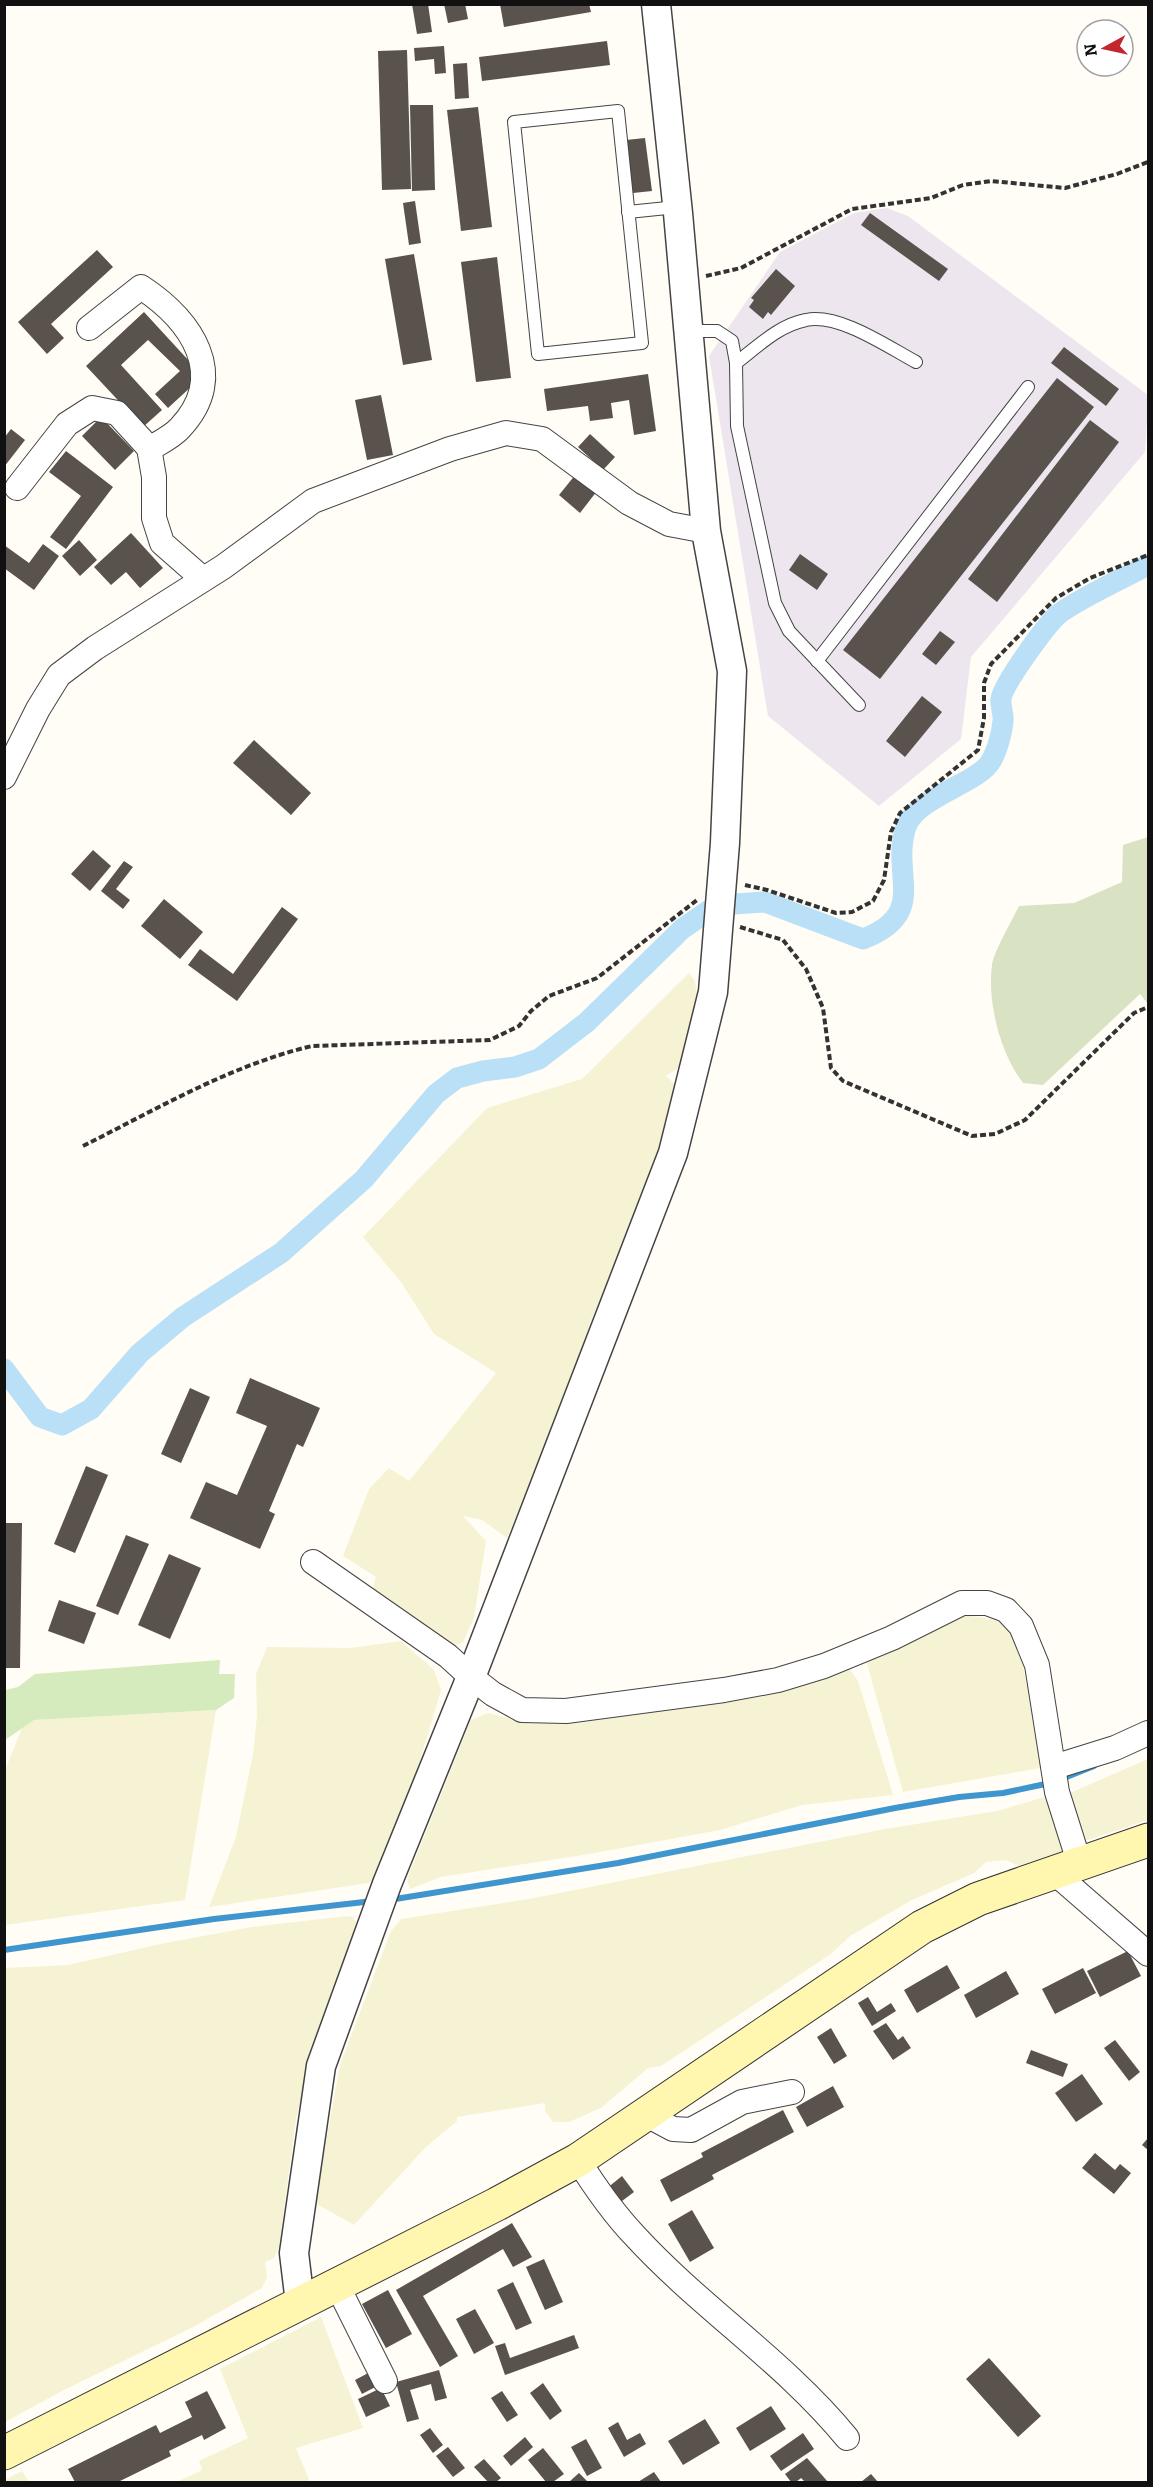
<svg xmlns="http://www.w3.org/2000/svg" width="1153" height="2487" font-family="Bitter,serif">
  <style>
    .industrial { fill: #eee6ef }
    .farmland { fill: #f6f3d4 }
    .green { fill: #d5ebbd }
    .cemetery { fill: #d9e3c4 }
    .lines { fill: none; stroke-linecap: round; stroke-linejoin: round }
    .stream { stroke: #3f96cf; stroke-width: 6 }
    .canal { stroke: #b9e0f7; stroke-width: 21 }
    .building { fill: #5a524d }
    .service-casing { stroke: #444; stroke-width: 14 }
    .minor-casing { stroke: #444; stroke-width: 26 }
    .tertiary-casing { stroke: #444; stroke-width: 31 }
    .secondary-casing { stroke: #333; stroke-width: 35 }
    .path { stroke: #333; stroke-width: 4; stroke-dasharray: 6 3; stroke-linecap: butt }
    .service { stroke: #fff; stroke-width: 12 }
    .minor { stroke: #fff; stroke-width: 24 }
    .tertiary { stroke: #fff; stroke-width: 28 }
    .secondary { stroke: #fff6b0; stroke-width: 33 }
  </style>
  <rect width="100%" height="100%" fill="#fffdf5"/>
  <path class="industrial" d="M887 208 908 216 1148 395V407L1145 452 971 657 961 739 879 806 768 716 709 356 780 252 854 213Z"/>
  <g class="farmland">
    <path d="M689 973 695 981 699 1012 687 1062 666 1076 681 1090 624 1245 591 1320 565 1398 507 1538 482 1520 463 1516 486 1541 474 1618 463 1642 456 1645 446 1643 372 1591 376 1577 343 1556 369 1489 389 1468 409 1481 496 1373 434 1334 401 1282 363 1237 487 1108 582 1079Z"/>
    <path d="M958 1614 997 1620 1016 1637 1046 1767 903 1792 866 1660Z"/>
    <path d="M401 1641 434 1670 441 1690 418 1767 375 1882 209 1907 236 1837 253 1754 257 1716 256 1674 267 1647 350 1648Z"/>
    <path d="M849 1668 858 1681 893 1795 802 1805 720 1830 583 1855 441 1877 410 1889 407 1879 471 1720 488 1713 519 1720Z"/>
    <path d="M216 1710 185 1900 5 1925V1770L22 1728 34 1720Z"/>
    <path d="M1148 1759V1820L1079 1843 1063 1796Z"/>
    <path d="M1048 1796 1063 1856 1021 1868 1007 1860 986 1862 974 1873 912 1900 850 1936 831 1954 661 2066 648 2068 601 2108 569 2122H553L545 2111V2103L457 2117V2121L425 2148 354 2225 315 2203 340 2065 391 1931 401 1919 529 1899 885 1829 997 1811Z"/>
    <path d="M347 1916 353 1917 356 1922 355 1934 318 2029 296 2119 279 2247 274 2258 265 2262 267 2277 262 2288 193 2327 62 2391 5 2422V1968L68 1965 160 1944 252 1927Z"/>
    <path d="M321 2317 363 2428 296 2448 310 2482H177L202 2470 199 2461 248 2438 220 2369Z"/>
    <path d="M22 2471 29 2482H5V2480Z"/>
  </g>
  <path class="green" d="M220 1660 219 1674H235L234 1698 216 1710 34 1720 5 1740V1690L18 1687 35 1674Z"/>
  <path class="cemetery" d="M1148 837V1004L1140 994 1043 1085 1023 1083C1000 1053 987 1002 992 965 994 951 1012 921 1019 906L1074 903 1122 882 1123 845Z"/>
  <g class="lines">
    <g class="stream">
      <path d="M1059 1780 1094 1766"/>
      <path d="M389 1900 618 1863 895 1808 959 1797 1003 1793 1050 1783"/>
      <path d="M4 1950 214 1919 373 1901"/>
    </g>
    <path class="canal" d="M4 1369 40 1417 62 1425 91 1409 140 1353 183 1317 281 1253 364 1179 436 1094 457 1078 483 1071 515 1067 539 1059 587 1022 682 929 708 911 734 904 765 902 863 939C930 913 890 875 906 827 916 797 979 783 991 761 997 751 1002 733 1003 721 1004 714 1000 706 1001 699 1003 684 1048 622 1060 613 1084 596 1122 579 1148 565"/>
  </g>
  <g class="building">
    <path d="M412 4H428L432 32 417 34Z"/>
    <path d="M444 4H465L468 19 448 23Z"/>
    <path d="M500 4H589L591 12 504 27Z"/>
    <path d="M607 41 610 65 482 81 479 57Z"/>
    <path d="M444 46 446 73 435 74 434 59 415 61 414 48Z"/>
    <path d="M407 50 411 189 382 190 378 51Z"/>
    <path d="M467 63 469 98 455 99 453 64Z"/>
    <path d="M410 105H433L435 190 412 191Z"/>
    <path d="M478 107 492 227 461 231 447 110Z"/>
    <path d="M645 138 652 191 633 193 626 140Z"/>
    <path d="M415 201 421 243 409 245 403 203Z"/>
    <path d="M870 213 948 269 939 281 861 225Z"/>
    <path d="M97 250 113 267 51 324 64 338 47 354 18 322Z"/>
    <path d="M414 254 432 360 403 365 385 259Z"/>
    <path d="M497 257 511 378 476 382 461 262Z"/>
    <path d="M776 269 795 286 771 315 768 312 763 319 749 307 754 300 751 298Z"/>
    <path d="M144 312 190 362 193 385 168 408 155 394 180 371 148 340 121 365 162 410 143 427 86 366Z"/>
    <path d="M1064 347 1119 389 1106 406 1051 363Z"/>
    <path d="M648 374 656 431 634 435 629 400 611 403 613 418 590 421 588 406 547 411 544 389Z"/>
    <path d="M1057 378 1094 407 880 679 843 650Z"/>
    <path d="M381 395 393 455 367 460 355 400Z"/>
    <path d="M101 417 134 451 115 470 82 436Z"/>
    <path d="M1090 420 1119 442 997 602 968 579Z"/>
    <path d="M11 429 25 440 4 467V438Z"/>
    <path d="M590 434 615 457 603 470 578 447Z"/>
    <path d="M66 451 113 487 66 549 50 537 81 496 49 472Z"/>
    <path d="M576 474 597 491 580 513 559 495Z"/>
    <path d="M131 533 163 568 140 588 126 572 111 585 94 567Z"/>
    <path d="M79 540 97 560 80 576 62 556Z"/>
    <path d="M43 544 59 556 34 590 4 568V545L29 563Z"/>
    <path d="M800 554 828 574 817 590 789 570Z"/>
    <path d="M940 631 955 642 936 665 922 654Z"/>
    <path d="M922 696 942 712 905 757 886 741Z"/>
    <path d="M254 740 311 793 291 815 233 763Z"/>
    <path d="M93 850 111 866 90 891 71 874Z"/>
    <path d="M124 861 133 867 116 889 130 900 123 909 101 891Z"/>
    <path d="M164 899 203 932 180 959 141 926Z"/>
    <path d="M282 907 298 919 237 1001 188 965 200 949 233 974Z"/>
    <path d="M250 1378 320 1408 303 1447 297 1444 269 1511 275 1514 260 1549 190 1518 206 1482 237 1495 267 1426 236 1413Z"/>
    <path d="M190 1388 210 1397 181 1463 161 1454Z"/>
    <path d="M86 1466 108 1475 75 1553 54 1544Z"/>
    <path d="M4 1523H22L20 1668H4Z"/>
    <path d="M126 1535 149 1544 118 1615 96 1606Z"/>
    <path d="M169 1554 201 1568 170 1639 138 1625Z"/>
    <path d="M59 1600 96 1613 84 1644 48 1631Z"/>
    <path d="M1128 1951 1141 1976 1100 1997 1087 1971Z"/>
    <path d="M947 1965 960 1988 917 2013 904 1990Z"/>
    <path d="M1083 1968 1096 1993 1055 2014 1042 1989Z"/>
    <path d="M1006 1971 1019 1994 976 2018 964 1995Z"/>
    <path d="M868 1997 877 2012 891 2003 896 2011 872 2026 858 2003Z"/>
    <path d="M886 2023 898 2040 903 2036 911 2048 893 2060 873 2031Z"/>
    <path d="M831 2028 847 2056 834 2064 817 2037Z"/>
    <path d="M1115 2040 1140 2072 1129 2081 1104 2048Z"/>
    <path d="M1031 2050 1068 2064 1063 2077 1026 2063Z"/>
    <path d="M1082 2074 1103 2104 1076 2122 1055 2093Z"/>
    <path d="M833 2086 844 2107 807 2127 796 2107Z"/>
    <path d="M783 2110 794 2132 712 2175 714 2179 671 2202 660 2180 703 2157 701 2153Z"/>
    <path d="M1148 2138V2150L1142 2145Z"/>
    <path d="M1095 2153 1115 2170 1120 2164 1131 2173 1114 2194 1082 2168Z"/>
    <path d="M622 2176 634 2192 618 2204 606 2189Z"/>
    <path d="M692 2210 714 2248 690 2262 668 2224Z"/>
    <path d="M512 2223 532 2257 513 2267 503 2249 423 2296 458 2356 440 2367 396 2290Z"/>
    <path d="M544 2259 563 2302 545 2310 526 2267Z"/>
    <path d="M513 2282 532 2323 516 2330 497 2290Z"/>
    <path d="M388 2290 412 2334 386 2348 362 2304Z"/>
    <path d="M475 2309 494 2343 474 2354 456 2319Z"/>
    <path d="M574 2335 579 2348 505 2375 495 2346 505 2343 510 2358Z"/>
    <path d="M989 2358 1041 2416 1018 2437 966 2379Z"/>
    <path d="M439 2370 447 2398 435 2401 431 2384 410 2390 419 2419 407 2422 396 2382Z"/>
    <path d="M372 2371 379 2385 362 2394 355 2380Z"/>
    <path d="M543 2383 562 2411 550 2420 530 2393Z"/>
    <path d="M381 2388 390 2406 366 2417 358 2399Z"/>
    <path d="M207 2391 226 2428 204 2440 202 2435 169 2451 171 2456 118 2482H75L68 2469 156 2425 160 2433 192 2417 185 2402Z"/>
    <path d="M502 2391 518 2415 507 2422 491 2398Z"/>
    <path d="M771 2406 786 2429 750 2451 736 2428Z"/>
    <path d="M705 2419 720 2443 683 2465 668 2441Z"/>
    <path d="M618 2422 627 2440 640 2433 646 2444 624 2457 608 2428Z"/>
    <path d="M430 2428 443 2445 433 2453 420 2435Z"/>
    <path d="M803 2433 814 2449 781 2471 770 2456Z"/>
    <path d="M525 2437 533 2447 511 2466 503 2456Z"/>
    <path d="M586 2439 602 2468 587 2476 571 2447Z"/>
    <path d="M448 2447 465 2468 453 2477 436 2456Z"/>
    <path d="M543 2448 564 2474 553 2482H546L528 2460Z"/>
    <path d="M807 2458 828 2482H805L801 2478 796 2482H791L785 2474Z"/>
    <path d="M484 2459 501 2478 496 2482H488L474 2467Z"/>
    <path d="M654 2472 661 2482H638Z"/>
    <path d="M579 2473 588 2482H569Z"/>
    <path d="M871 2474 878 2482H861Z"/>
  </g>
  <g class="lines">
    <defs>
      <g id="service">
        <path d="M618 111 642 343 538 354 514 122Z"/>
        <path d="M628 212 677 207"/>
        <path d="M689 331H717L732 341 736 363 737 426 775 603 789 631 859 705"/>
        <path d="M736 363C757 347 779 325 806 320 839 313 888 347 916 362"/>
        <path d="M817 661 1028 387"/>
      </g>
      <g id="minor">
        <path d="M89 328 141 287C191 320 230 375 180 428 172 437 159 443 149 449"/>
        <path d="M17 488 67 424 92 408 117 413 149 448 154 477V518L162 543 203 579"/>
        <path d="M4 777 38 709 59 675 95 648 223 567 313 501 450 449 506 433 542 439 629 503 669 524 706 531"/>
        <path d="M313 1562 448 1656 471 1677 493 1694 522 1710 566 1711 724 1690 778 1680 824 1666 892 1638 962 1603H987L1006 1610 1021 1626 1037 1665 1057 1792 1080 1865"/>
        <path d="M1054 1767 1115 1748 1148 1733"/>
        <path d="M1056 1874 1148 1954"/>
        <path d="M645 2114 673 2129 691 2130 742 2102 792 2092"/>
        <path d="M578 2160C595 2187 613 2213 635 2236 701 2308 785 2362 847 2438"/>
        <path d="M337 2285 385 2381"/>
      </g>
      <path id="tertiary" d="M300 2303 294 2253 321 2066 387 1884 471 1677 673 1153 713 992 725 843 732 671 706 531 678 213 656 4"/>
      <path id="secondary" d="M4 2453 497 2204 578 2160 922 1927 978 1899 1148 1840"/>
    </defs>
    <use href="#service" class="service-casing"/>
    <use href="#minor" class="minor-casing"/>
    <use href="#tertiary" class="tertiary-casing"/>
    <use href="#secondary" class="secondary-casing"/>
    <g class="path">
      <path d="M706 276 741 268 852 209 931 198 963 185 991 181 1065 188 1117 174 1148 162"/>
      <path d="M745 885 767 890 836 913 852 912 873 901 884 880 891 832 900 813 978 750 984 718V683L991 664 1056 598 1090 578 1148 555"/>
      <path d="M740 927 783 940 806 969 823 1008 831 1068 843 1081 972 1136 995 1134 1025 1120 1134 1013 1148 1007"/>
      <path d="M83 1146C157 1109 231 1065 312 1046L490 1040 519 1026 531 1011 549 996 597 978 697 900"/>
    </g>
    <use href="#service" class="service"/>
    <use href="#minor" class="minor"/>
    <use href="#tertiary" class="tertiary"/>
    <use href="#secondary" class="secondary"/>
  </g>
  <rect width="1153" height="2487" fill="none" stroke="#111111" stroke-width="12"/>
  <g transform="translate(1105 48) rotate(262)"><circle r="28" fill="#ffffff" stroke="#a0a0a0" stroke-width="1.5"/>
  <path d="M0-4.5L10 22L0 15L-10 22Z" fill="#c4262e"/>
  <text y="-9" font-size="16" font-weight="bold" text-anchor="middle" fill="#111111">N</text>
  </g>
</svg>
